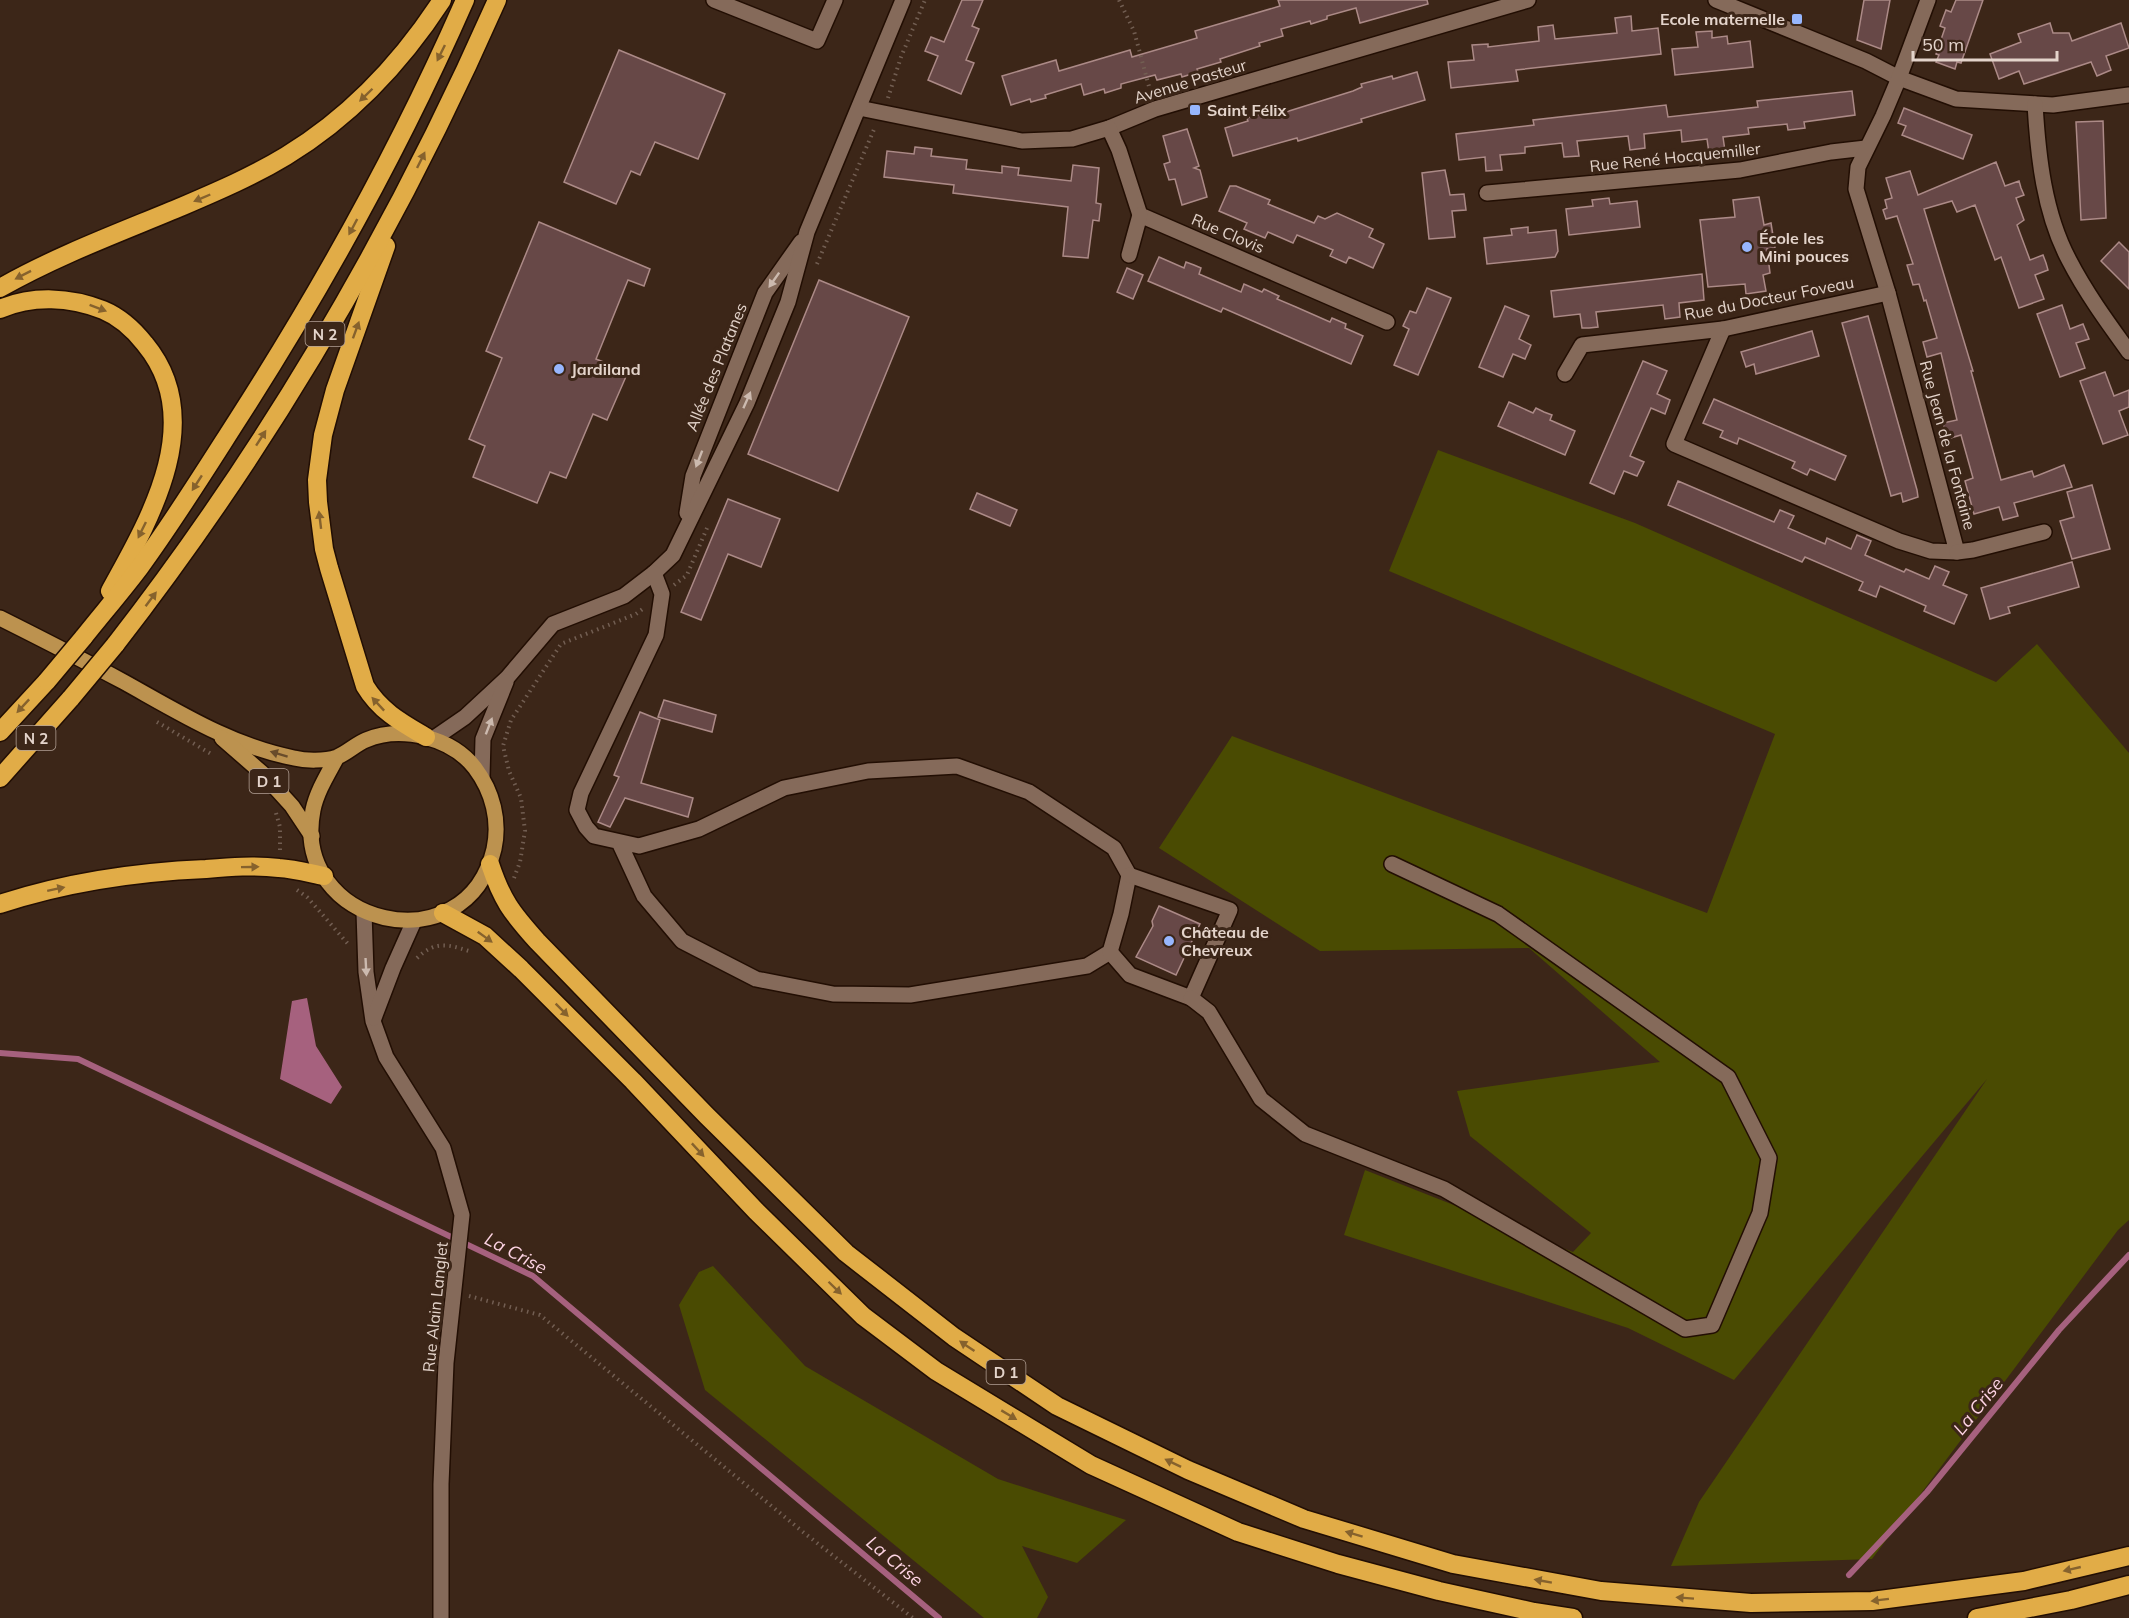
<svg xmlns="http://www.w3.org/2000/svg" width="2129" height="1618" font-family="Mulish,sans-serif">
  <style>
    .green { fill: #4a4b02 }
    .water { fill: #a6617e }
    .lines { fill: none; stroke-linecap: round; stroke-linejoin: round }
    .stream { stroke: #a6617e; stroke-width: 6 }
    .building { fill: #674847; stroke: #ac8a87; stroke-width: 1.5 }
    .minor-casing { stroke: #220e03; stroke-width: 18 }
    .major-casing { stroke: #220e03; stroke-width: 18 }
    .highway-casing { stroke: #220e03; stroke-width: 21 }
    .path { stroke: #725e52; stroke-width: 4; stroke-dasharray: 1.5 4.5; stroke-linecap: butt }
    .minor { stroke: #856a5a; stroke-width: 15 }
    .major { stroke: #bc924f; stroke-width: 15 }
    .highway { stroke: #e1ac47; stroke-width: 18 }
    .highway-bridge-casing { stroke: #220e03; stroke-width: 21; stroke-linecap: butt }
    .highway-bridge { stroke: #e1ac47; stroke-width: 18 }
    .oneway { fill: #86622d }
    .oneway2 { fill: #ccbaaf }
    .oneway3 { fill: #694c2b }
    .poi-dot { fill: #97b6fd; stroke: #3c2618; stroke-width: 2 }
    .labels { text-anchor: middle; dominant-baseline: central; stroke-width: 6; stroke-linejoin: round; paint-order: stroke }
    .shield { fill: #3c2618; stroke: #b2a095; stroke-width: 1.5 }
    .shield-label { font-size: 15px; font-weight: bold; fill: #e4d4cb }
    .poi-label { font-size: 16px; font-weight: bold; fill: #e4d4cb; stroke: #3c2618; text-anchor: start }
    .street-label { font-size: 16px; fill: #e4d4cb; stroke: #3c2618 }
    .water-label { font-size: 18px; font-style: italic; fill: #fed4e4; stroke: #3c2618 }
  </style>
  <rect width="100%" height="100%" fill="#3c2618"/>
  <g class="green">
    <path d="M1438 450 1635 523 1996 682 2037 644 2129 753V1220L2118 1230 1872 1559 1671 1566 1699 1502 1987 1079 1734 1380 1628 1328 1344 1235 1365 1170 1573 1252 1591 1233 1470 1136 1457 1091 1660 1062 1529 948 1320 951 1159 848 1232 736 1707 913 1775 734 1389 571Z"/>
    <path d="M713 1266 805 1366 998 1479 1126 1520 1077 1563 1022 1546 1048 1597 1037 1618H984L705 1390 679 1305 699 1272Z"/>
  </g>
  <path class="water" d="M307 998 316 1046 342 1087 331 1104 280 1079 292 1001Z"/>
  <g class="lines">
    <g class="stream">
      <path d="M0 1053 78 1059 533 1276 939 1618"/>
      <path d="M1849 1575 1927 1492 2059 1330 2129 1255"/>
    </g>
  </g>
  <g class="building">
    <path d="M962 0H983L972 26 979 29 966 60 974 63 961 94 928 80 938 56 925 51 931 37 944 42Z"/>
    <path d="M1278 0H1427L1428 4 1360 23 1356 8 1327 16V19L1311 24 1310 21 1281 29 1283 36 1259 43 1260 46 1220 59 1221 62 1197 69 1198 72 1182 77 1181 74 1157 80 1155 75 1121 84V88L1105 93 1104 89 1084 95 1081 84 1045 95 1046 98 1038 100 1031 102 1030 99 1011 105 1002 76 1056 60 1059 71 1130 50 1132 57 1197 38 1195 31 1280 6Z"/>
    <path d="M1864 0H1890L1881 49 1857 40Z"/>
    <path d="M1956 0H1983L1961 63 1957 62 1955 69 1936 62 1939 55 1936 54 1945 28 1940 26 1946 10 1951 12Z"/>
    <path d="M1631 16 1632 31 1658 28 1661 54 1516 70 1518 81 1451 88 1448 62 1474 60 1472 45 1488 44V47L1539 41 1538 27 1553 25 1555 39 1617 33 1615 18Z"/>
    <path d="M2050 23 2053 33H2069L2072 41 2121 23 2129 48 2106 56 2111 70 2097 76 2091 62 2024 84 2019 71 1999 79 1990 54 2021 42 2018 34Z"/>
    <path d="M1712 31V38L1727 36 1728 44 1750 41 1753 67 1675 75 1672 49 1698 47 1696 32Z"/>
    <path d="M619 50 725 94 698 159 655 142 640 175 631 171 616 204 564 182Z"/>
    <path d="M1417 72 1425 100 1361 119 1362 122 1298 141 1297 138 1233 156 1225 128 1248 121 1247 118 1264 113 1265 117 1289 111 1353 91 1362 87 1361 84 1392 76 1393 79Z"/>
    <path d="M1852 91 1855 115 1804 122 1805 128 1788 130 1787 124 1748 128 1749 134 1723 137 1725 151 1709 153 1707 139 1682 142 1681 130 1644 134 1645 148 1630 150 1628 136 1577 141 1579 156 1564 157 1562 143 1525 147V153L1500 155 1502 170 1486 171 1485 157 1459 160 1456 134 1534 125 1533 120 1666 105 1668 117 1758 107 1757 101Z"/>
    <path d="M1904 108 1972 135 1963 159 1902 135 1906 126 1898 123Z"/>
    <path d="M2103 121 2106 218 2081 220 2076 122Z"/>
    <path d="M1187 129 1199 166 1194 168 1200 170 1207 197 1182 205 1175 179 1169 180 1164 164 1170 162 1163 136Z"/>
    <path d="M915 147 932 149 931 156 967 160 966 169 1002 173V166L1019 168 1018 175 1071 181 1073 165 1099 168 1096 203 1101 204 1099 221 1093 220 1088 258 1063 256 1068 207 953 193 954 185 884 177 887 151 914 154Z"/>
    <path d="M1996 162 2005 186 2019 181 2021 188 2024 195 2016 198 2024 220 2017 225 2030 260 2043 255 2046 263 2048 270 2035 275 2044 299 2019 308 2001 257 1995 260 1975 205 1957 212 1952 201 1924 209 1973 371H1971L2001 480 2032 471 2034 477 2064 465 2072 487 2014 503 2018 516 2003 520 1999 507 1974 514 1965 481 1973 478 1961 435 1947 439 1943 423 1957 420 1941 353 1927 357 1923 342 1937 338 1926 300 1924 301 1919 284 1913 285 1907 265 1913 264 1897 216 1886 219 1883 210 1887 208 1885 200 1892 198 1886 178 1910 171 1918 195Z"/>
    <path d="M1445 170 1450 195 1464 194 1466 210 1452 211 1455 237 1429 239 1422 173Z"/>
    <path d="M1230 186H1236L1270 200 1268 204 1314 223 1318 216 1325 219 1337 213 1373 229 1369 237 1384 244 1373 268 1349 257 1346 263 1330 256 1333 250 1297 235 1293 243 1268 232 1265 238 1244 229 1247 223 1219 211Z"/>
    <path d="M1759 197 1764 225 1771 223 1775 248 1767 249 1770 273 1763 275 1766 291 1746 294 1745 284 1708 287 1700 220 1735 217 1733 200Z"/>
    <path d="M1609 198 1610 204 1637 201 1640 227 1569 235 1566 209 1593 206 1592 200Z"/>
    <path d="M539 222 650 269 644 286 628 280 596 359 628 372 607 420 593 414 566 478 550 472 537 503 473 477 485 446 469 439 502 358 486 351Z"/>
    <path d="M1528 227V233L1556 230 1558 251 1555 257 1487 264 1484 238 1512 235 1511 229Z"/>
    <path d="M2119 242 2129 252V289L2101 261Z"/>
    <path d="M1159 257 1184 268 1186 262 1194 265 1201 268 1199 274 1241 292 1244 284 1262 292 1264 289 1279 296 1277 299 1296 307 1330 322 1332 318 1346 324 1345 328 1363 336 1351 364 1223 308 1221 312 1148 281Z"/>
    <path d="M1127 268 1143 275 1133 299 1117 292Z"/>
    <path d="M1702 274 1704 300 1679 303 1680 317 1665 319 1663 305 1596 312 1598 327 1589 328H1582L1580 314 1554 317 1551 291Z"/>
    <path d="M819 280 909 317 838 491 748 454Z"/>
    <path d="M1427 288 1451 298 1418 375 1394 365 1409 329 1403 326 1410 311 1416 313Z"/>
    <path d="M2062 305 2070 329 2083 324 2089 339 2076 343 2085 368 2060 377 2037 314Z"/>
    <path d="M1505 306 1529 316 1519 339 1531 345 1525 359 1513 354 1503 377 1479 367Z"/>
    <path d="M1868 316 1917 490 1918 497 1903 502 1901 493 1891 496 1842 323Z"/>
    <path d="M1812 331 1819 356 1756 374 1754 364 1746 367 1741 352Z"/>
    <path d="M1643 361 1667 371 1657 394 1670 400 1665 414 1651 408 1630 456 1644 462 1637 476 1624 471 1614 494 1590 483Z"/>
    <path d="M2105 372 2114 396 2129 390V407L2119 411 2128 435 2103 444 2080 381Z"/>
    <path d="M1714 399 1846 456 1835 480 1810 469 1807 475 1792 468 1795 462 1739 438 1737 444 1720 437 1723 431 1703 423Z"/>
    <path d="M1509 402 1533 413 1536 408 1544 412 1552 415 1550 420 1575 431 1565 455 1498 426Z"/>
    <path d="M1678 481 1774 522 1780 510 1794 516 1788 528 1825 544 1827 538 1851 549 1857 535 1871 541 1865 555 1904 572 1906 569 1929 579 1935 566 1949 572 1943 585 1967 595 1954 624 1924 611 1926 606 1880 586 1876 597 1859 590 1863 582 1805 557 1802 562 1668 505Z"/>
    <path d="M2092 485 2110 549 2072 559 2060 521 2074 517 2067 492Z"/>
    <path d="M977 493 1017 510 1010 526 970 509Z"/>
    <path d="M728 499 780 519 761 567 728 554 701 620 681 612Z"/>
    <path d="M2072 562 2079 587 2008 607 2010 613 1990 619 1981 588Z"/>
    <path d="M664 700 716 715 712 732 658 717Z"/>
    <path d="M640 712 660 720 641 783 693 798 688 817 625 798 610 827 598 822 619 777 614 775Z"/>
    <path d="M1159 906 1200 924 1176 975 1136 957 1153 926 1152 921Z"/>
  </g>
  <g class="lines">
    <defs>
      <g id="minor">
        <path d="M714 0 817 41 835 0"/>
        <path d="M1716 0 1866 61 1899 78 1956 99 2053 105 2129 95"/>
        <path d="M2035 104C2038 156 2044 213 2069 260 2086 293 2108 323 2129 352"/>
        <path d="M859 108 1022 141 1072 139 1109 128 1155 109 1528 0"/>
        <path d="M1109 128 1119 150 1140 215 1387 322"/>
        <path d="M1487 193 1740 170 1831 152 1866 148"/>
        <path d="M1129 255 1140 215"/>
        <path d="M1723 329 1674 444 1899 541 1931 551 1957 552 1888 293 1856 189 1858 167 1883 116 1899 78 1928 0"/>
        <path d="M1565 374 1582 345 1723 329 1888 293"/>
        <path d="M687 513 693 476 765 293 801 242"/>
        <path d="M1957 552 1973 550 2044 532"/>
        <path d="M433 739 465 717 507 678 553 624 624 596 654 573 673 555 747 403 788 302 807 232 903 0"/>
        <path d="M482 777 483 739 506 682"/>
        <path d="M619 842 644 896 682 941 756 979 833 994 910 995 1087 966 1110 952 1121 914 1129 875 1114 848 1029 792 957 766 868 771 784 788 699 829 639 846 594 836 586 827 577 810 581 793 656 635 662 594 654 573"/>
        <path d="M364 912 366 972 373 1021 386 1057 443 1148 462 1215 446 1363 441 1484V1618"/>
        <path d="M1110 952 1130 975 1191 998 1230 910 1129 875"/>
        <path d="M1191 998 1209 1012 1261 1099 1305 1134 1444 1189 1685 1329 1712 1325 1760 1213 1769 1158 1728 1077 1498 914 1392 864"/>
        <path d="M374 1018 393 968 414 921"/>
      </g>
      <g id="major">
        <path d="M0 618C42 639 83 660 124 682 178 712 232 746 294 758 306 761 325 761 337 757 347 753 356 744 366 740 402 725 452 738 475 768 493 792 500 821 494 849 466 968 290 926 313 810 317 791 328 774 337 757"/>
        <path d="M222 738 262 773 292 806 312 836"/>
      </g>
      <g id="highway">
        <path d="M386 246 335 390 323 435 317 480 318 502 324 549 329 568 365 686C380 711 402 723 426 737"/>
        <path d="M0 288C58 255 121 232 183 206 218 191 253 176 286 156 350 117 401 63 442 0"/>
        <path d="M0 309C33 295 70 297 103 310 120 317 134 330 145 344 208 420 150 519 110 591"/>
        <path d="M83 638C102 614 122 591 140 567 175 519 206 469 238 419 324 285 401 146 465 0"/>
        <path d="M115 645C269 447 396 229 497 0"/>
        <path d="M0 732 47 681"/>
        <path d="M0 778 71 698"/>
        <path d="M490 864C502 900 511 912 537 941L707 1116 846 1253 954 1337 1057 1406 1188 1470 1304 1519 1453 1564 1601 1591 1751 1603 1872 1601 2024 1581 2129 1556"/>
        <path d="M0 904C67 882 136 872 206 869 230 867 255 865 279 868 294 869 309 873 324 876"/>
        <path d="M443 913 485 936 521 969 633 1081 756 1211 863 1316 936 1371 1091 1465 1238 1532 1338 1564 1439 1591 1534 1612 1573 1618"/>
        <path d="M1977 1618 2071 1600 2129 1585"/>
      </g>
    </defs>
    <use href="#minor" class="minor-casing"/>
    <use href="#major" class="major-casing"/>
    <use href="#highway" class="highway-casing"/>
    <g class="path">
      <path d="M1119 0 1134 31 1151 94"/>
      <path d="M888 98 901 57 925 0"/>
      <path d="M817 264 875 127"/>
      <path d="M674 585 687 575 707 528"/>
      <path d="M157 722 213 755"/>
      <path d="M276 813 280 827V850"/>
      <path d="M514 878 520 862 525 831 521 798 509 771 503 746 511 720 561 644 636 614 644 608"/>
      <path d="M297 890 307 897 349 945"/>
      <path d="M417 958C435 941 447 944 469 951L472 949"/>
      <path d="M469 1296 540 1315 803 1532 913 1618"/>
    </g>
    <use href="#minor" class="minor"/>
    <use href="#major" class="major"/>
    <use href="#highway" class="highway"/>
    <defs>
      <g id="highway-bridge">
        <path d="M47 681 83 638"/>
        <path d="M71 698 115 645"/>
      </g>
    </defs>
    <use href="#highway-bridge" class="highway-bridge-casing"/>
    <use href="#highway-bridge" class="highway-bridge"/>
  </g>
  <defs><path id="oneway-solid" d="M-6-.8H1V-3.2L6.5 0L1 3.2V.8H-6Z" transform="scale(1.5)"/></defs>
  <g class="oneway">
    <use href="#oneway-solid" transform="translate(441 53) rotate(116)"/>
    <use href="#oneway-solid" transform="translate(366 95) rotate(136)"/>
    <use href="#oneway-solid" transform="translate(421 160) rotate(-64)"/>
    <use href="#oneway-solid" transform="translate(202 198) rotate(157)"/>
    <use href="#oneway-solid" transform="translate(353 227) rotate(118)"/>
    <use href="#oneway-solid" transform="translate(23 275) rotate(153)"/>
    <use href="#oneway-solid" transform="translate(98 308) rotate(21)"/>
    <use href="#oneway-solid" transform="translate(356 330) rotate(-70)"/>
    <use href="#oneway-solid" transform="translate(261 438) rotate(-57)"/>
    <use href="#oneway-solid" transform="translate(197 483) rotate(123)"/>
    <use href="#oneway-solid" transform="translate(320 520) rotate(-97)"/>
    <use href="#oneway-solid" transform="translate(142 530) rotate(116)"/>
    <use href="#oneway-solid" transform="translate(151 599) rotate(-53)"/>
    <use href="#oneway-solid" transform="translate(378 704) rotate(-133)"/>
    <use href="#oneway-solid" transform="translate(23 706) rotate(133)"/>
    <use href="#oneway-solid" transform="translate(250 867) rotate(-1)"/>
    <use href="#oneway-solid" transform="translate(56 889) rotate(-12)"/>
    <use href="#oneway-solid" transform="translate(485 937) rotate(36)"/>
    <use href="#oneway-solid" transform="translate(562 1010) rotate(45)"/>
    <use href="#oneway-solid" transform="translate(698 1150) rotate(47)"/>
    <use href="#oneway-solid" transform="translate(835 1288) rotate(44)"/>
    <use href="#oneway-solid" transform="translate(967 1346) rotate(-146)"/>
    <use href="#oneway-solid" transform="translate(1009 1415) rotate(31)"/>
    <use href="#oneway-solid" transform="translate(1173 1463) rotate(-154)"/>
    <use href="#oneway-solid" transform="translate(1354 1534) rotate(-163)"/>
    <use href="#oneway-solid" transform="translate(2072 1569) rotate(167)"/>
    <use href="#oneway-solid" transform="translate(1543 1581) rotate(-170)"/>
    <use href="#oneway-solid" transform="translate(1685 1598) rotate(-176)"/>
    <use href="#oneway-solid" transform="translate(1880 1600) rotate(173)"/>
  </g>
  <g class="oneway2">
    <use href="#oneway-solid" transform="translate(774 280) rotate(125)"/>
    <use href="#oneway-solid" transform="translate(747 400) rotate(-66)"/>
    <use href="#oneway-solid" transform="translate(699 459) rotate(111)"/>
    <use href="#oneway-solid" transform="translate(489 726) rotate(-69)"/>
    <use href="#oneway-solid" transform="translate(366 967) rotate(87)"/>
  </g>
  <use class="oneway3" href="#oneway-solid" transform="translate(279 754) rotate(-163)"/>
  <g class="poi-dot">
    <rect x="1791" y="13" width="12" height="12" rx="3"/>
    <rect x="1189" y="104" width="12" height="12" rx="3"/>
    <circle cx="1747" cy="247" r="6"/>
    <circle cx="559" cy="369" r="6"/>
    <circle cx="1169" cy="941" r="6"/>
  </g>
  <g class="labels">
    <g class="shield">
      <rect x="305.5" y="322" width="39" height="24" rx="4.5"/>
      <rect x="16.5" y="726" width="39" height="24" rx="4.5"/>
      <rect x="249.5" y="769" width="39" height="24" rx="4.5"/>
      <rect x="986.5" y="1360" width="39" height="24" rx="4.5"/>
    </g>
    <g class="shield-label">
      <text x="325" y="334">N 2</text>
      <text x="36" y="738">N 2</text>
      <text x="269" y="781">D 1</text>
      <text x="1006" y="1372">D 1</text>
    </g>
    <g class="poi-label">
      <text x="1785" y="19" text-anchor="end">Ecole maternelle</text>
      <text x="1207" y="110">Saint Félix</text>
      <text x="1759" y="238">École les<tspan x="1759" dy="18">Mini pouces</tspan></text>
      <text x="571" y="369">Jardiland</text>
      <text x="1181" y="932">Château de<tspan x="1181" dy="18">Chevreux</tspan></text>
    </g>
    <g class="street-label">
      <text transform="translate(1190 81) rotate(-17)">Avenue Pasteur</text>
      <text transform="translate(1675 157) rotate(-6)">Rue René Hocquemiller</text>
      <text transform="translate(1228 233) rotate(23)">Rue Clovis</text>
      <text transform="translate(1769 298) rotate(-11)">Rue du Docteur Foveau</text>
      <text transform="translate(716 367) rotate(-68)">Allée des Platanes</text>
      <text transform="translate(1948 445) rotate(75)">Rue Jean de la Fontaine</text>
      <text transform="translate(435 1307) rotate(-84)">Rue Alain Langlet</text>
    </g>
    <g class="water-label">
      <text transform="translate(516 1253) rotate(28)">La Crise</text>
      <text transform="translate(1978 1406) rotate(-51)">La Crise</text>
      <text transform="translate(895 1561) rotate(40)">La Crise</text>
    </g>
  </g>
  <path d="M1913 51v9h144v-9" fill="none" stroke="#e4d4cb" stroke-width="3"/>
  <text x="1922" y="51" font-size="18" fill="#e4d4cb" stroke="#3c2618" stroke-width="4.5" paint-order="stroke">50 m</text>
</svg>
